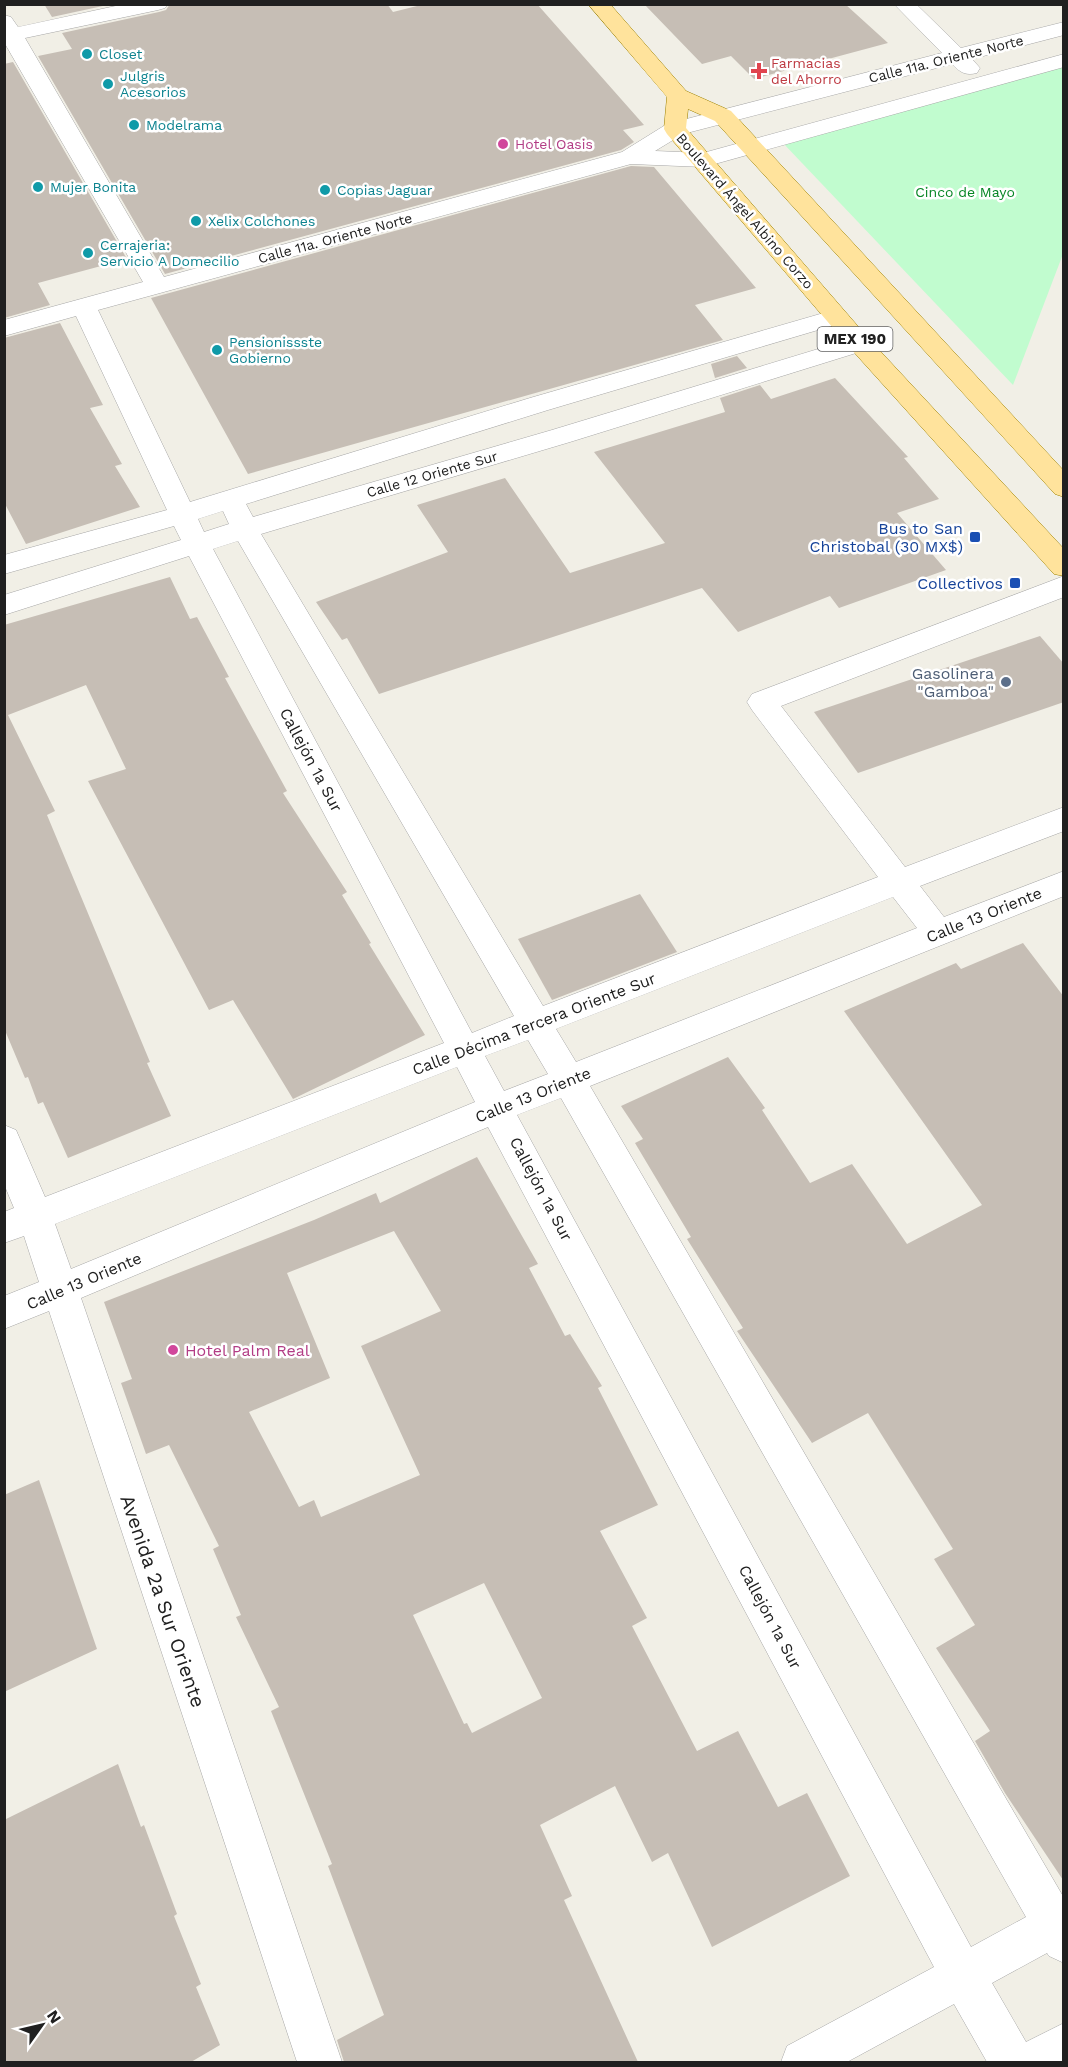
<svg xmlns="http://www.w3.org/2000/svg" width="1068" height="2067" font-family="'Work Sans',sans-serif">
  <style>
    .park { fill: #c1fccf }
    .building { fill: #c6beb5; fill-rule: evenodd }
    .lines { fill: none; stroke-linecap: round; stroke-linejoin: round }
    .minor-casing { stroke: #a7a7a7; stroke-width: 1 }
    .major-casing { stroke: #9b8000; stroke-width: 1 }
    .minor { fill: #fff; fill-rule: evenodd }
    .major { fill: #ffe39c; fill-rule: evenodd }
    .culture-dot { fill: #0f9aa8; stroke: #fff; stroke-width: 2 }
    .health-dot { fill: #e0444e; stroke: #fff; stroke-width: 2 }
    .hotel-dot { fill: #d1479c; stroke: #fff; stroke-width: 2 }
    .transit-dot { fill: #1a4fb4; stroke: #fff; stroke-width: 2 }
    .service-dot { fill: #5c6f8a; stroke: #fff; stroke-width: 2 }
    .labels { text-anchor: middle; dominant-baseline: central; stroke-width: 5; stroke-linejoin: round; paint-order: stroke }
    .far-culture-label { font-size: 14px; fill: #0d838f; stroke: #fff; text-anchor: start }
    .far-street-label { font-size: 14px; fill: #202020; stroke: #fff }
    .far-health-label { font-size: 14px; fill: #be3a42; stroke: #fff; text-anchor: start }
    .far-hotel-label { font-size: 14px; fill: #b23c85; stroke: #fff; text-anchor: start }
    .far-park-label { font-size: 14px; fill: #068524; stroke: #fff }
    .shield { fill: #fff; stroke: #636363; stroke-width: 1.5 }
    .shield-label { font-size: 15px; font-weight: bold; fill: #202020 }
    .transit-label { font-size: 16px; fill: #164399; stroke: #fff; text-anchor: end }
    .service-label { font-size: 16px; fill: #4e5e75; stroke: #fff; text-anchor: end }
    .street-label { font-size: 16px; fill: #202020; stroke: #fff }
    .hotel-label { font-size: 16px; fill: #b23c85; stroke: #fff; text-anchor: start }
    .near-street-label { font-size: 20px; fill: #202020; stroke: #fff }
  </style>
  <rect width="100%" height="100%" fill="#f1efe6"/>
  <path class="park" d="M1063 63V254L1013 385 782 142Z"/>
  <g class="building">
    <path d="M44 4H112L52 17Z"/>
    <path d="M170 4H387L393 12 425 4H537L644 125 623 130 634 142 621 150 165 274 38 56 72 49 62 33 159 12 166 10Z"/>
    <path d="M644 4H845L888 43 754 79 731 56 702 64Z"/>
    <path d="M13 62 127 259 38 283 50 305 4 318V64Z"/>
    <path d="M631 166 654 167 756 288 695 305 723 340 248 474 151 298Z"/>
    <path d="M60 323 103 405 90 408 122 464 115 466 140 507 26 544 4 502V338Z"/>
    <path d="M737 356 747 368 715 378 711 364Z"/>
    <path d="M835 378 908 457 904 458 939 499 897 513 946 570 839 608 830 596 738 632 702 588 379 694 347 638 342 640 316 602 448 552 417 505 505 478 570 573 665 543 594 452 725 412 720 398 760 385 771 399Z"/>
    <path d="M170 577 190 619 197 617 229 677 225 678 287 791 283 793 347 892 342 895 371 943 369 944 425 1035 293 1099 233 1000 209 1010 88 781 126 769 86 685 8 715 55 811 47 815 150 1062 147 1063 171 1116 68 1158 43 1102 38 1104 28 1077 25 1078 4 1028V625Z"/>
    <path d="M1040 636 1064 664V702L858 773 814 712Z"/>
    <path d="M640 894 677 952 552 1000 518 939Z"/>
    <path d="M1023 943 1064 997 1063 1880 1005 1793 975 1741 990 1731 936 1648 975 1625 934 1559 953 1549 868 1413 812 1443 737 1331 743 1328 687 1239 691 1237 635 1143 643 1139 621 1106 728 1057 765 1108 762 1110 810 1183 852 1164 907 1244 982 1205 844 1011 956 963 961 969Z"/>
    <path d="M477 1157 538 1264 529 1268 565 1336 570 1334 602 1386 598 1388 658 1505 600 1531 647 1618 632 1626 697 1751 738 1731 778 1807 807 1793 850 1876 712 1947 668 1853 652 1862 615 1786 540 1825 572 1896 564 1900 638 2062H344L337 2040 384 2015 328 1866 332 1864 271 1711 279 1707 236 1617 241 1615 213 1549 219 1546 169 1445 146 1454 121 1383 132 1379 104 1302 314 1220 376 1193 380 1203ZM394 1231 441 1311 361 1346 420 1475 321 1517 314 1500 299 1507 249 1412 330 1378 287 1273ZM484 1583 542 1698 472 1733 467 1723 464 1724 413 1615Z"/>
    <path d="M39 1480 97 1649 4 1692V1495Z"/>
    <path d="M118 1764 141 1827 144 1825 177 1914 174 1916 201 1984 196 1987 220 2045 191 2062H4V1820Z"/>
  </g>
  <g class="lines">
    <defs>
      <path id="minor" d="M125 4H168L165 8 158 10 25 38 164 277 622 152 667 124 942 53 894 4H916L961 48 1064 22V35L972 59 980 68 977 73C965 76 960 72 952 64L683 134 655 151 703 153 1064 54V67L704 167 631 164 98 310 190 502 530 398 827 312 836 309 845 312 848 317 845 322 548 410 246 504 253 517 552 430 851 339 860 336 869 339 872 344 869 349 570 442 261 534 543 1006 878 877 752 710 747 702 752 694 1064 576V597L781 706 905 867 1064 807V831L920 886 944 917 1064 871V896L590 1086 1064 1898V1963L1049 1956 1047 1953 992 1983 1026 2042 1064 2023V2062H987L954 2004 847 2062H781L787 2046 934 1967 488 1127 81 1298 342 2062H297L49 1311 4 1329V1296L39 1282 24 1236 4 1243V1212L14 1208 4 1184V1125L16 1130 45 1197 444 1043 189 556 4 615V595L181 540 174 526 4 574V555L167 510 76 316 4 336V320L143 282 4 42V15L11 17 18 27ZM223 511 229 524 204 532 198 519ZM238 541 514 1016 472 1033 213 549ZM893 897 917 928 576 1062 556 1029ZM528 1040 548 1074 504 1091 485 1056ZM457 1067 475 1102 71 1269 55 1224ZM561 1098 1026 1917 971 1947 517 1115Z"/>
      <path id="major" d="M588 4H610L686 91 731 111 1064 471V497L1055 494 715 121 688 109 686 128 869 339 1064 549V576L1054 574 851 349 667 134 664 129 667 97Z"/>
    </defs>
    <use href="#minor" class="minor-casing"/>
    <use href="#major" class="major-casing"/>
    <use href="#minor" class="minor"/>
    <use href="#major" class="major"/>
  </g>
  <g class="culture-dot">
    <circle cx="87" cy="54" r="6"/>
    <circle cx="108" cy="84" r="6"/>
    <circle cx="134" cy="125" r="6"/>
    <circle cx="38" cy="187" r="6"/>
    <circle cx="325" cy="190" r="6"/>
    <circle cx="196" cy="221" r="6"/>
    <circle cx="88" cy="253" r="6"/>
    <circle cx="217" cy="350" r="6"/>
  </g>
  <path class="health-dot" d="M756 62h6v6h6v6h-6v6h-6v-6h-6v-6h6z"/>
  <g class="hotel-dot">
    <circle cx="503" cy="144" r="6"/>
    <circle cx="173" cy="1350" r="6"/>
  </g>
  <g class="transit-dot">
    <rect x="969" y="531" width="12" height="12" rx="3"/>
    <rect x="1009" y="577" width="12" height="12" rx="3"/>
  </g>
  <circle class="service-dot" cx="1006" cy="682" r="6"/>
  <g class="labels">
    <g class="far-culture-label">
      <text x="99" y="54">Closet</text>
      <text x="120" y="76">Julgris<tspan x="120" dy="16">Acesorios</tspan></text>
      <text x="146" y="125">Modelrama</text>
      <text x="50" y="187">Mujer Bonita</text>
      <text x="337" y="190">Copias Jaguar</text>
      <text x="208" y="221">Xelix Colchones</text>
      <text x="100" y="245">Cerrajeria:<tspan x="100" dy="16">Servicio A Domecilio</tspan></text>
      <text x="229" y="342">Pensionissste<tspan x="229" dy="16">Gobierno</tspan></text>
    </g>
    <g class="far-street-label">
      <text transform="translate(946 59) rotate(-14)">Calle 11a. Oriente Norte</text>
      <text transform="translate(745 211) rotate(49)">Boulevard Ángel Albino Corzo</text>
      <text transform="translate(335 238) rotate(-15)">Calle 11a. Oriente Norte</text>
      <text transform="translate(432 474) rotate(-16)">Calle 12 Oriente Sur</text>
    </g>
    <g class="far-health-label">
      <text x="771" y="63">Farmacias<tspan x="771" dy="16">del Ahorro</tspan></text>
    </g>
    <g class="far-hotel-label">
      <text x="515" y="144">Hotel Oasis</text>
    </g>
    <g class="far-park-label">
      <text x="965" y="192">Cinco de Mayo</text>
    </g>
    <rect class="shield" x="817.5" y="327" width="75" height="24" rx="4.5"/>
    <g class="shield-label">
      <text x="855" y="339">MEX 190</text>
    </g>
    <g class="transit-label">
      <text x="963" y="528">Bus to San<tspan x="963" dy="18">Christobal (30 MX$)</tspan></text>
      <text x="1003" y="583">Collectivos</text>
    </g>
    <g class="service-label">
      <text x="994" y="673">Gasolinera<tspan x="994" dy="18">"Gamboa"</tspan></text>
    </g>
    <g class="street-label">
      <text transform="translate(311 760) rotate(62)">Callejón 1a Sur</text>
      <text transform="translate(984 915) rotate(-22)">Calle 13 Oriente</text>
      <text transform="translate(534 1024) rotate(-21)">Calle Décima Tercera Oriente Sur</text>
      <text transform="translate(533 1095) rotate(-22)">Calle 13 Oriente</text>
      <text transform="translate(541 1189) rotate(62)">Callejón 1a Sur</text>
      <text transform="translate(84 1281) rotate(-23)">Calle 13 Oriente</text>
      <text transform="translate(770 1617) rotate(62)">Callejón 1a Sur</text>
    </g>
    <g class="hotel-label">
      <text x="185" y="1350">Hotel Palm Real</text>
    </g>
    <g class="near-street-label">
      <text transform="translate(163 1601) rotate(71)">Avenida 2a Sur Oriente</text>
    </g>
  </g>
  <rect width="1068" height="2067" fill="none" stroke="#202020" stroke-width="12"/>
  <g transform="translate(42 2025) rotate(56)" stroke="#ffffff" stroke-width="4.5" paint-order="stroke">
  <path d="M0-4.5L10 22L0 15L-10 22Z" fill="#202020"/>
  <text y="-9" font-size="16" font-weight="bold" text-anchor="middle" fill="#202020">N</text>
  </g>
</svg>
